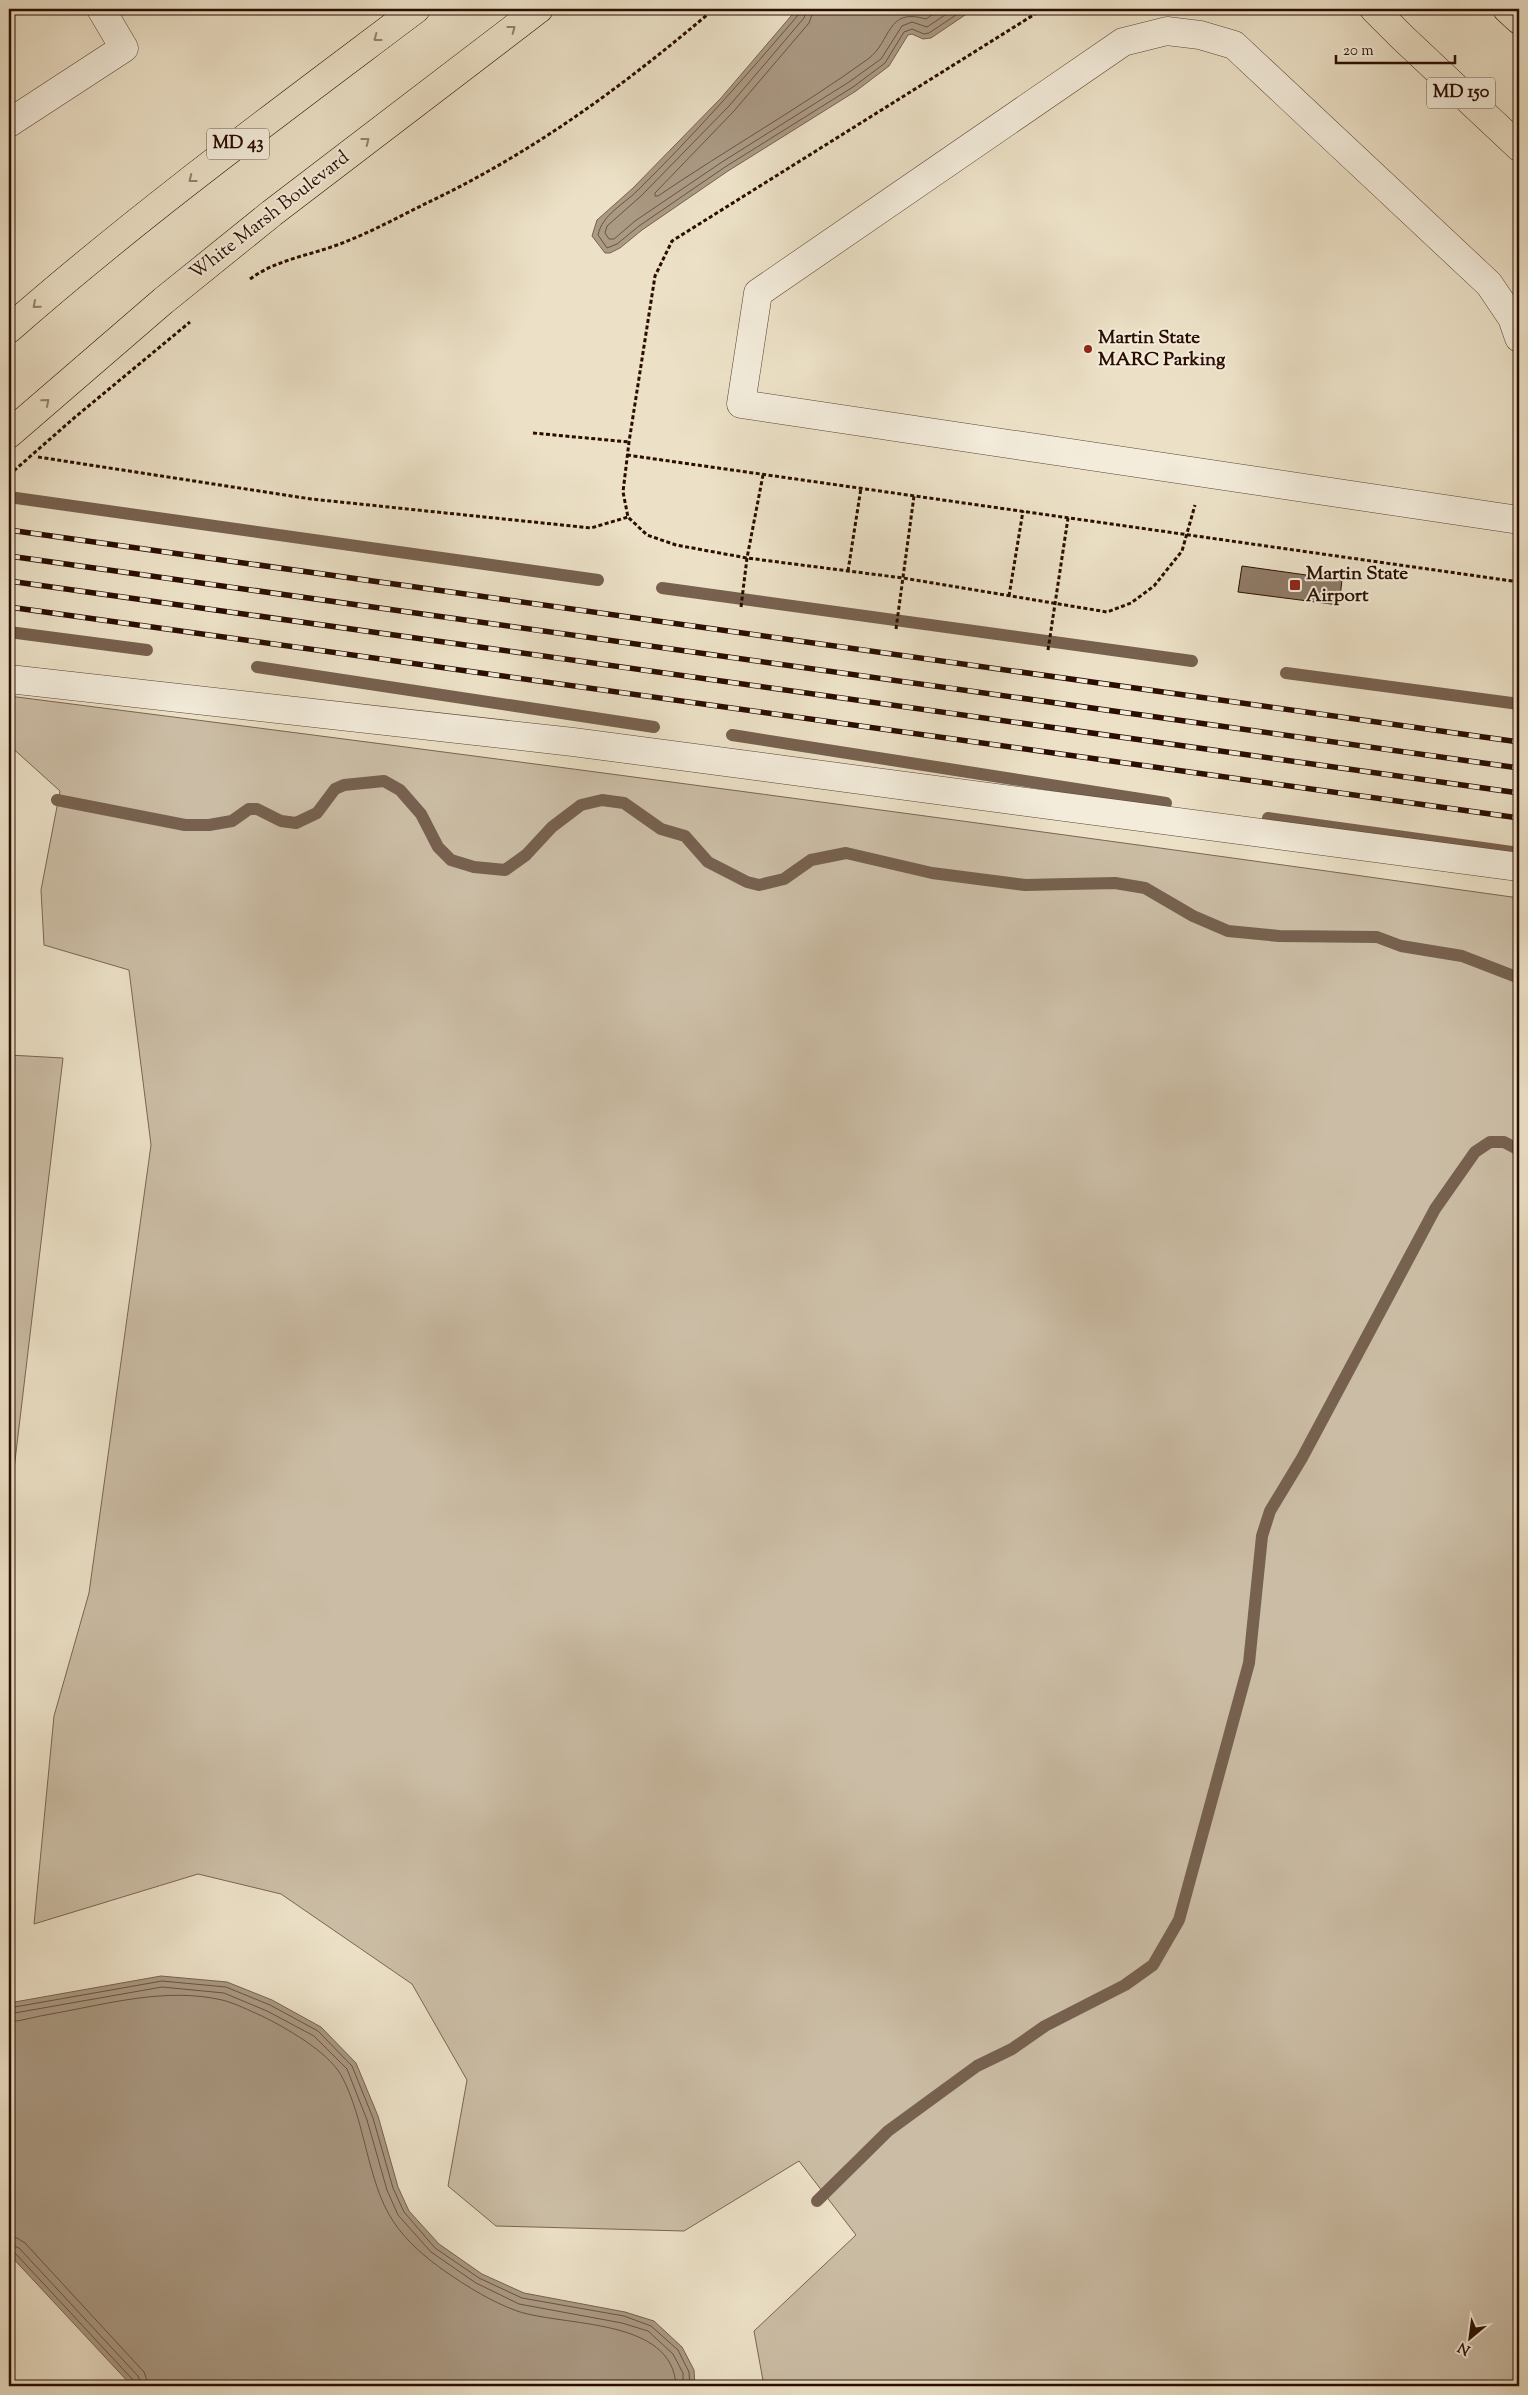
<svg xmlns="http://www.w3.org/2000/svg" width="1528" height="2395" font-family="'Sorts Mill Goudy',serif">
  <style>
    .green { fill: #cbbda5; stroke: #7a6552 }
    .water { fill: #aa9983; stroke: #77614f }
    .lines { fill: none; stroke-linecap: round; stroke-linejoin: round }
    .shore { stroke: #6a5342; stroke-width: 1 }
    .stream { stroke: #77614f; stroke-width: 12 }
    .building { fill: #8f7b67; stroke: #2a0d00 }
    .minor-casing { stroke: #5a4232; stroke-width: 29 }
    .major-casing { stroke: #2a0d00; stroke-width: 29 }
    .path { stroke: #2a0d00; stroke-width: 3; stroke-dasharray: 4 2.5; stroke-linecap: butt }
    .minor { stroke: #f3ecdb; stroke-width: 28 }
    .major { stroke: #ece1c7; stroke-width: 28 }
    .rail-casing { stroke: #2a0d00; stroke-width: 5.5 }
    .rail { stroke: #f3ecdb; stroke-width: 4; stroke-dasharray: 11; stroke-linecap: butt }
    .path-bridge { stroke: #2a0d00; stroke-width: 3; stroke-dasharray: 4 2.5; stroke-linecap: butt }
    .oneway { stroke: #95826d }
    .poi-dot { fill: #8f2418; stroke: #f3ecdb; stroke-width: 2 }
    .labels { text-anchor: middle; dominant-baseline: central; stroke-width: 4; stroke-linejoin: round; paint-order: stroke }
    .shield { fill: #f3ecdb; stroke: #665042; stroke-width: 1 }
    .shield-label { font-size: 18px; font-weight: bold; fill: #2a0d00 }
    .street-label { font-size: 19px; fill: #2a0d00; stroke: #f3ecdb }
    .poi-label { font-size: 19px; font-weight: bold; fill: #2a0d00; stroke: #f3ecdb; text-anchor: start }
  </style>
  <rect width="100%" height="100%" fill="#ece1c7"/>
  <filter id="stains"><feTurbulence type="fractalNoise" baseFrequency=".004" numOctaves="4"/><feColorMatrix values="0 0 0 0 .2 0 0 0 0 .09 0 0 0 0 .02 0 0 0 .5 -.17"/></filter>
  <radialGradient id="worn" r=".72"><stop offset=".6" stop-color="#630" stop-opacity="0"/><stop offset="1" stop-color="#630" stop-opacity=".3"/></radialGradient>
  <g class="green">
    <path d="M9 696C513 760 1016 827 1519 898V2386H764L754 2331 856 2235 799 2161 684 2231 496 2226 448 2186 467 2080 412 1984 281 1894 198 1874 34 1924 54 1716 89 1593 151 1145 129 970 44 945 41 890 60 791 9 745Z"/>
    <path d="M9 1055 63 1058 9 1511Z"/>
  </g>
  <g class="water">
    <path d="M797 9H974L931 38 923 39 912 34 908 35 889 66 856 91 728 171 642 230 620 248 610 253H605L592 236 597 220 633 188 721 98Z"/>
    <path d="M161 1976 227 1982 272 2000 321 2027 356 2063 378 2116 398 2187 409 2211 439 2244 482 2274 524 2293 625 2312 654 2321 682 2347 694 2370 695 2386H132L9 2254V2003Z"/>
  </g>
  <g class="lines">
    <g class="shore">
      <path d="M800 9 799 14C747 75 695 134 637 191 624 204 602 215 598 235L607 248 617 244 639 226 725 167 853 87 885 63 904 32 912 29 924 34 929 33 965 9"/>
      <path d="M807 9 804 18 729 106 641 196 607 226 605 233 609 239H614L635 221 722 162 849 82 881 59 902 26 912 22 927 27 954 9"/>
      <path d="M814 9 809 23 734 111 655 193V196H658C727 149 800 108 868 59 892 41 886 7 926 19L941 9"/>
      <path d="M9 2008 162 1981 226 1987 270 2005 318 2031 352 2066 373 2118 393 2188 404 2212 435 2248 479 2278 522 2298 624 2316 651 2326 678 2350 689 2372 690 2386"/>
      <path d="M9 2014 162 1987 224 1993 267 2011 314 2036 347 2069 367 2120 387 2190 398 2215 431 2252 476 2283 519 2304 622 2323 648 2331 673 2354 683 2373V2386"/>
      <path d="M9 2022C22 2021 37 2016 51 2014 107 2004 166 1987 222 2000 235 2003 250 2011 262 2016 286 2028 327 2051 341 2075 365 2118 367 2182 393 2221 406 2241 426 2258 446 2272 468 2287 492 2302 517 2311 564 2327 673 2317 676 2386"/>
      <path d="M9 2237 17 2238 25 2243 144 2372 149 2386"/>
      <path d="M9 2244 19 2248 138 2376 142 2386"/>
      <path d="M9 2251 15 2253 134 2381 135 2386"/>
    </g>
    <g class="stream">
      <path d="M9 497 598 580"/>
      <path d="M662 588 1192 661"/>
      <path d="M9 632 147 650"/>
      <path d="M257 667 654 727"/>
      <path d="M1286 673 1519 704"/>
      <path d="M732 735 1166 803"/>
      <path d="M57 800 185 825H209L232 821 249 809H257L281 821 296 823 317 813 335 789 344 785 384 781 400 790 421 814 438 847 451 860 474 867 505 870 526 855 552 827 581 805 602 800 624 803 661 829 685 836 708 862 747 882 759 885 784 879 811 860 846 853 932 873 1025 885 1115 883 1145 888 1193 916 1228 931 1279 936 1377 937 1401 946 1462 956 1519 978"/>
      <path d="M1268 818 1519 853"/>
      <path d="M817 2201 888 2131 977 2066 1012 2049 1045 2026 1125 1985 1153 1965 1179 1920 1249 1663 1262 1536 1270 1511 1302 1458 1435 1209 1475 1152 1490 1142H1504L1519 1150"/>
    </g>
  </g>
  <path class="building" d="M1242 566 1342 580 1339 605 1238 592Z"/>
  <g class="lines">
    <defs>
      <g id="minor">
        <path d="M9 123 124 48 101 9"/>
        <path d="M1519 338 1512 318 1489 284 1234 45 1200 35 1167 31 1123 42 758 293 741 404 1519 520"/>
        <path d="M9 679 573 742 1519 867"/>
      </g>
      <g id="major">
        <path d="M1374 9 1403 38 1519 147"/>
        <path d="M1507 9 1519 20"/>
        <path d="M9 329C139 215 278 113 416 9"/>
        <path d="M9 434 163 301 272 213 539 9"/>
      </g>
    </defs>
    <use href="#minor" class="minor-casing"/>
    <use href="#major" class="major-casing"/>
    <g class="path">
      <path d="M1043 9 672 241 655 276 629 442 623 492 628 517 647 535 676 545 747 558 903 578 1107 612 1131 603 1154 586 1182 551 1195 505"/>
      <path d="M250 279C276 260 307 256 337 245 370 233 402 215 433 200 537 150 627 83 714 9"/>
      <path d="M533 433 629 442"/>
      <path d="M627 455 1519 582"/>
      <path d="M38 457 311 499 591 528 628 517"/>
      <path d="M848 571 861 488"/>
      <path d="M1009 596 1023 511"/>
      <path d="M741 607 747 558 763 475"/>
      <path d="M896 629 914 496"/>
      <path d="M1048 650 1068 518"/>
    </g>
    <use href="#minor" class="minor"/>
    <use href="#major" class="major"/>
    <defs>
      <g id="rail">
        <path d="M9 530 1519 742"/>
        <path d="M9 556 1519 768"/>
        <path d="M9 581 1519 793"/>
        <path d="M9 607 1519 818"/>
      </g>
    </defs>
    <use href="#rail" class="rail-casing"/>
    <use href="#rail" class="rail"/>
    <path class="path-bridge" d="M9 475 74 418 190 322"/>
  </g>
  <defs><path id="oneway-chevron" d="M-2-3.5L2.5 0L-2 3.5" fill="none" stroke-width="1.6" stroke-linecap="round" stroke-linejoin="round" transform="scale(1.25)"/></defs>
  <g class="oneway">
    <use href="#oneway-chevron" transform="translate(512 29) rotate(-37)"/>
    <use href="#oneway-chevron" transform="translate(377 38) rotate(143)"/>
    <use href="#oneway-chevron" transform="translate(366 141) rotate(-38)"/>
    <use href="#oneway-chevron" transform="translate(192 179) rotate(142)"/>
    <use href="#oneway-chevron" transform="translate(36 305) rotate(139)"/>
    <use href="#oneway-chevron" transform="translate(46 402) rotate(-41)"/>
  </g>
  <g class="poi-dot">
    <circle cx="1088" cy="349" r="5"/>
    <rect x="1289" y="579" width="12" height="12" rx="2.5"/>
  </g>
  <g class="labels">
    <g class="shield">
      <rect x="1427" y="77.5" width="68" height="31" rx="4"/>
      <rect x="207" y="128.5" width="62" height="31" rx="4"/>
    </g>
    <g class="shield-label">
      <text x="1461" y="93">MD 150</text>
      <text x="238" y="144">MD 43</text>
    </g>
    <g class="street-label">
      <text transform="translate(270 216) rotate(-38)">White Marsh Boulevard</text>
    </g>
    <g class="poi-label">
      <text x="1098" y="338">Martin State<tspan x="1098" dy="22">MARC Parking</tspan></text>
      <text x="1306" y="574">Martin State<tspan x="1306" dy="22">Airport</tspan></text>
    </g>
  </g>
  <rect width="1528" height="2395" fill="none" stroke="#ece1c7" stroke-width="30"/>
  <rect x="10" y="10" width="1508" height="2375" fill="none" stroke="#2a0d00" stroke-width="2.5"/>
  <rect x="15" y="15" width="1498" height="2365" fill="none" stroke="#2a0d00"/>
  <g transform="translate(1470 2338) rotate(209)" stroke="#f3ecdb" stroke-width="4" paint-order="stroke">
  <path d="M0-4L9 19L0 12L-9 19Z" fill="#2a0d00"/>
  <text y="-8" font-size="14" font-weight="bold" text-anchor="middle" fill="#2a0d00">N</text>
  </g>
  <path d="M1336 55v8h119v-8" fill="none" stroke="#2a0d00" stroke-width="2.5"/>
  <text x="1343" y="55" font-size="15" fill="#2a0d00" stroke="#f3ecdb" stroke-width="4" paint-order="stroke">20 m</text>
  <rect width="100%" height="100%" filter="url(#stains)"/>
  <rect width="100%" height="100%" fill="url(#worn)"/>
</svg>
